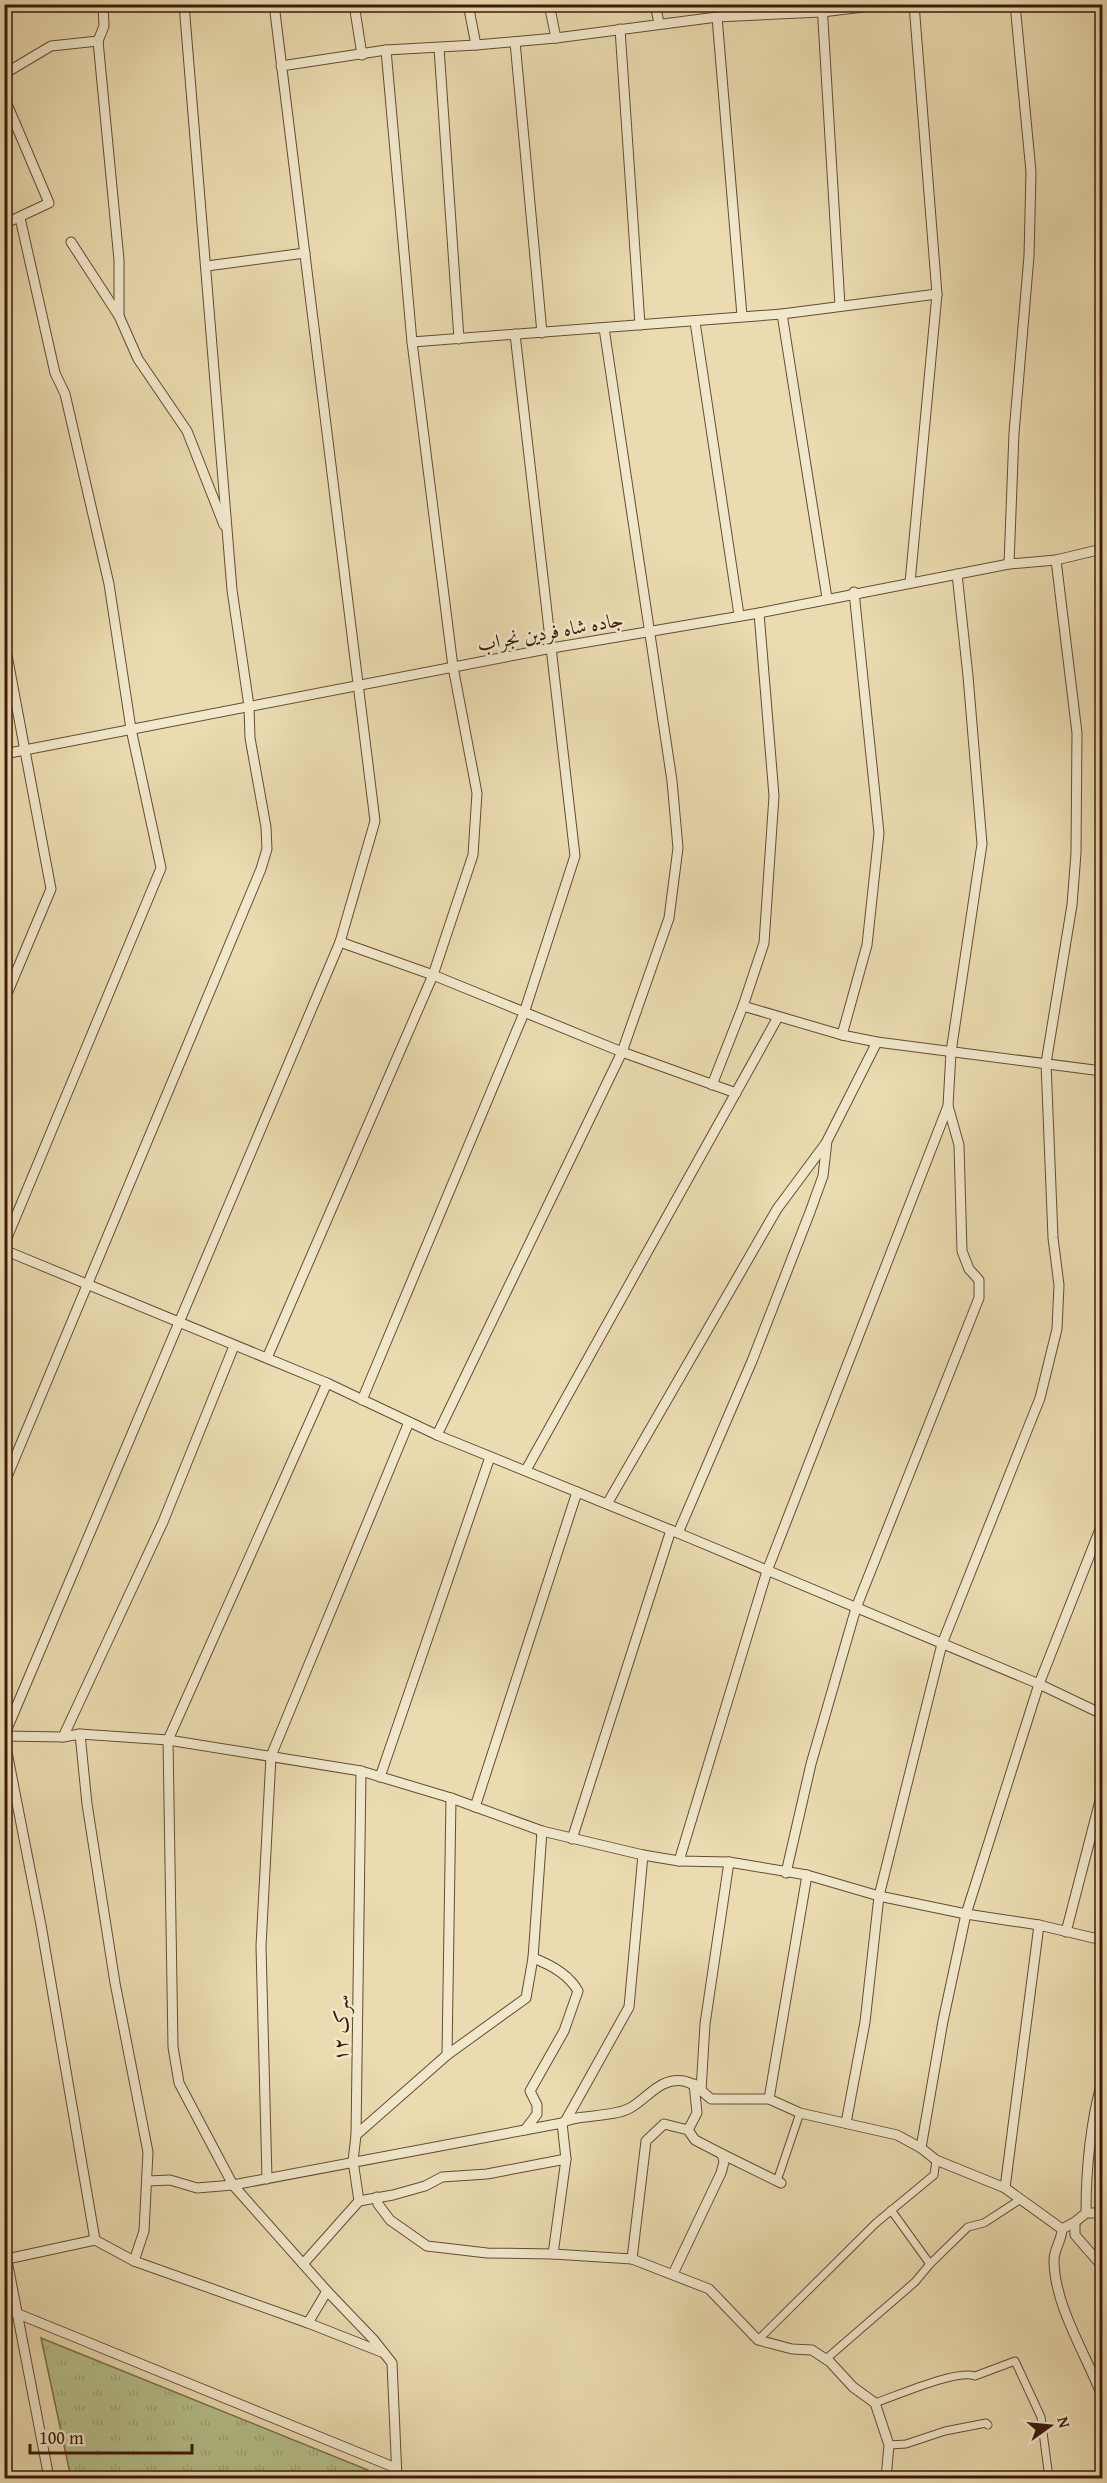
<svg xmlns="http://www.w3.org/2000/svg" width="1107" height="2483" font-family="'Gentium Book Plus',Amiri,serif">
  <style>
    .grass { fill: url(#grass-tufts); stroke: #786d4c; stroke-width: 1.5 }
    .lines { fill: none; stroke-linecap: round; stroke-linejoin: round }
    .pedestrian-casing { stroke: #684a34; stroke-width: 9 }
    .minor-casing { stroke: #684a34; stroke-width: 11 }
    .pedestrian { stroke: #f1e8cc; stroke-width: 7 }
    .minor { stroke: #f1e8cc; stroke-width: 9 }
    .labels { text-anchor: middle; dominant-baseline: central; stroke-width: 5; stroke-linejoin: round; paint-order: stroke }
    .street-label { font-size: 20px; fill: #3c1a0b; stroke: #f1e8cc }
  </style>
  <defs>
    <pattern id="grass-tufts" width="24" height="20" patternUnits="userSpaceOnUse" patternTransform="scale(1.5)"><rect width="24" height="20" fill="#b5c08c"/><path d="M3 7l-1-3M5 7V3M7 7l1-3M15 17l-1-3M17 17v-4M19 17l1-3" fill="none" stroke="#9da477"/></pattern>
  </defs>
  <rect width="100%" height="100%" fill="#eadbb0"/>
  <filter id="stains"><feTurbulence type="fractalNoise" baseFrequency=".00333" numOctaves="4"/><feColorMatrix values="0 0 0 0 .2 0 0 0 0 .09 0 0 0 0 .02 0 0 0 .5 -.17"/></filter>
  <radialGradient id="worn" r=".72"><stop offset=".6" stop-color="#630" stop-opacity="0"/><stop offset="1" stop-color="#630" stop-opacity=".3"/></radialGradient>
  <path class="grass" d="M41 2338 368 2470 369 2478H71Z"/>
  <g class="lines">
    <defs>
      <g id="pedestrian">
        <path d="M777 2181 800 2113"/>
        <path d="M891 2210 930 2264"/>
        <path d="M758 2340 876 2223 934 2175 936 2160"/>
        <path d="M826 2359 915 2282 930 2264 968 2227 984 2223 1021 2199"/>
        <path d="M875 2403C896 2396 957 2369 975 2376L1015 2361 1041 2417 1049 2478"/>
        <path d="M889 2445 906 2444 945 2431 986 2423 988 2425"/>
      </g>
      <g id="minor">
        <path d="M103 4 104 26 98 41 119 260V315"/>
        <path d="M354 4 362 55"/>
        <path d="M468 4 476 45"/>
        <path d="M549 4 556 38"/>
        <path d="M655 4 659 23"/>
        <path d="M822 4 840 306"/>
        <path d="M717 17 742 316"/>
        <path d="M620 29 640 325"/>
        <path d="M515 42 542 333"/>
        <path d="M439 48 459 339"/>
        <path d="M281 66 386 50 476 45 556 38 717 17 822 12 888 4"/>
        <path d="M4 74 51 46 98 41"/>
        <path d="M4 97 49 203 4 224"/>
        <path d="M71 242 119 316 138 359 187 431 224 525"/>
        <path d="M207 266 305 253"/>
        <path d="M782 314 827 598"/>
        <path d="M695 322 739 615"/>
        <path d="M412 342 782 314 937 294"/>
        <path d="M1101 549 1102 517"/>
        <path d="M1009 564 1014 433 1029 256 1031 172 1015 4"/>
        <path d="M910 583 937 294 914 4"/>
        <path d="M759 613 774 796 764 943 743 1006 842 1035 877 1042 1102 1071"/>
        <path d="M4 639 51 889 4 1001"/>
        <path d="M4 754 552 648 759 613 1009 564 1056 560 1102 549"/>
        <path d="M340 942 433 975 622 1052 736 1093"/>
        <path d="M842 1035 867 945 879 833 854 592"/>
        <path d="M712 1085 743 1006"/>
        <path d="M4 1245 161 868 131 729 109 584 65 394 55 373 20 218"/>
        <path d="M4 1250 327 1383 437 1435 678 1533 1039 1684 1102 1714"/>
        <path d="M267 1358 433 975 473 855 477 793 453 667 412 342 386 50"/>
        <path d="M327 1383 168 1740 173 2047 179 2083 233 2185 327 2291 373 2339 392 2363 397 2478"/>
        <path d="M362 1400 524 1013 575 856 515 334"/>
        <path d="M437 1435 622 1052 669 918 678 848 672 781 604 328"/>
        <path d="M526 1470 778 1017"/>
        <path d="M4 1484 261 869 267 849 266 827 250 738 249 706 232 590 184 4"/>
        <path d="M607 1504 777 1209 826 1143"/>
        <path d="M678 1533 752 1361 810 1212 823 1176 827 1141 877 1042"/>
        <path d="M80 1734 87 1804 115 1983 148 2152 144 2231 134 2261"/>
        <path d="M4 1736 340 942 375 821 274 4"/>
        <path d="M4 1736 63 1737 80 1734 168 1740 361 1771 451 1798 542 1831 643 1855 679 1861 729 1862 807 1875 879 1896 966 1914 1039 1925 1102 1940"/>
        <path d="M4 1737 41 1925 95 2240"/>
        <path d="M63 1737 163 1522 234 1346"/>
        <path d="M380 1777 490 1457"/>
        <path d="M475 1807 577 1492"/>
        <path d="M572 1839 671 1530"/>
        <path d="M679 1861 767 1571 948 1106 951 1052 982 844 968 676 957 574"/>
        <path d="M786 1873 811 1764 856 1608 979 1298V1280L969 1269 962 1251 959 1145 948 1106"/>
        <path d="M1066 1932 1102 1793"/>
        <path d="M447 2055 451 1798"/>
        <path d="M701 2091 705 2024 729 1862"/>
        <path d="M769 2099 807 1875"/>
        <path d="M566 2120 629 2007 643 1855"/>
        <path d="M846 2123 865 2022 879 1896 942 1644 1040 1398 1057 1329 1059 1285 1053 1238 1046 1063 1072 905 1076 853 1077 733 1056 560"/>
        <path d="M525 2130 537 2114V2105L530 2091 564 2031 578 1991C569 1975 549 1964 533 1958"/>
        <path d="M356 2135 447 2055 526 1998 533 1958 542 1831"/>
        <path d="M921 2148 943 2021 966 1914 1039 1684 1102 1524"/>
        <path d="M722 2154 781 2183"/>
        <path d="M267 2179 261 1946 271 1756 409 1422"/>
        <path d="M148 2181 170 2180 197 2188 233 2185 562 2123C574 2114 613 2118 630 2108 648 2098 660 2077 684 2081 695 2083 702 2092 711 2099H769L800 2113 897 2135 921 2148 936 2160 1005 2188 1062 2229 1075 2222V2235L1102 2266"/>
        <path d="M1005 2188 1039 1925"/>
        <path d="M377 2197 378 2204 390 2220 427 2246 487 2253 553 2254 566 2159"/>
        <path d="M359 2201 393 2195 425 2186 442 2177 487 2174 566 2159 562 2123"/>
        <path d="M1086 2213H1102"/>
        <path d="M1075 2222 1086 2213C1086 2167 1090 2125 1102 2081"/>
        <path d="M1062 2229C1062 2240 1054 2249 1054 2260 1054 2305 1086 2354 1102 2396"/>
        <path d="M4 2245 49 2478"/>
        <path d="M553 2254 632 2259 646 2141 664 2124 688 2130 697 2113 694 2084"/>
        <path d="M7 2259 95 2240 134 2261 308 2323 327 2291"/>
        <path d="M632 2259 709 2289 758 2340 792 2349 812 2350 830 2362 853 2387 875 2403 889 2445 886 2478"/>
        <path d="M303 2264 359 2201 353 2161 356 2135 361 1771"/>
        <path d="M673 2274 721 2173 724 2162 722 2154 695 2140 688 2130"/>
        <path d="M16 2313 396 2468"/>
        <path d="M308 2323 384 2353"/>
      </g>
    </defs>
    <use href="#pedestrian" class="pedestrian-casing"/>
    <use href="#minor" class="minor-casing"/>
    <use href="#pedestrian" class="pedestrian"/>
    <use href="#minor" class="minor"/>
  </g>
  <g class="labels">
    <g class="street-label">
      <text transform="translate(550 631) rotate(-10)">جاده شاه فردین نجراب</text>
      <text transform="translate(340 2028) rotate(-89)">سرک ۱۲</text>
    </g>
  </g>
  <rect width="1107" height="2483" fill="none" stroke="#eadbb0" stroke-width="24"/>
  <rect x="6" y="6" width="1095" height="2471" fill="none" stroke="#3c1a0b" stroke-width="3"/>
  <rect x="12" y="12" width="1083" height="2459" fill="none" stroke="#3c1a0b" stroke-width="1.5"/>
  <g transform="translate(1050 2426) rotate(75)" stroke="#f1e8cc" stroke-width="4.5" paint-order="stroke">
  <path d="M0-4.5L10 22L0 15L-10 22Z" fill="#3c1a0b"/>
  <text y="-9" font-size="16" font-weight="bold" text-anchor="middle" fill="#3c1a0b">N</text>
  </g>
  <path d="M30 2444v9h162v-9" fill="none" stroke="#3c1a0b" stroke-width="3"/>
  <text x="39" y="2444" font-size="18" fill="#3c1a0b" stroke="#f1e8cc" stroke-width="4.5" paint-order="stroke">100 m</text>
  <rect width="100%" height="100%" filter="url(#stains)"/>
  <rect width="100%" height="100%" fill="url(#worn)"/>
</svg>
